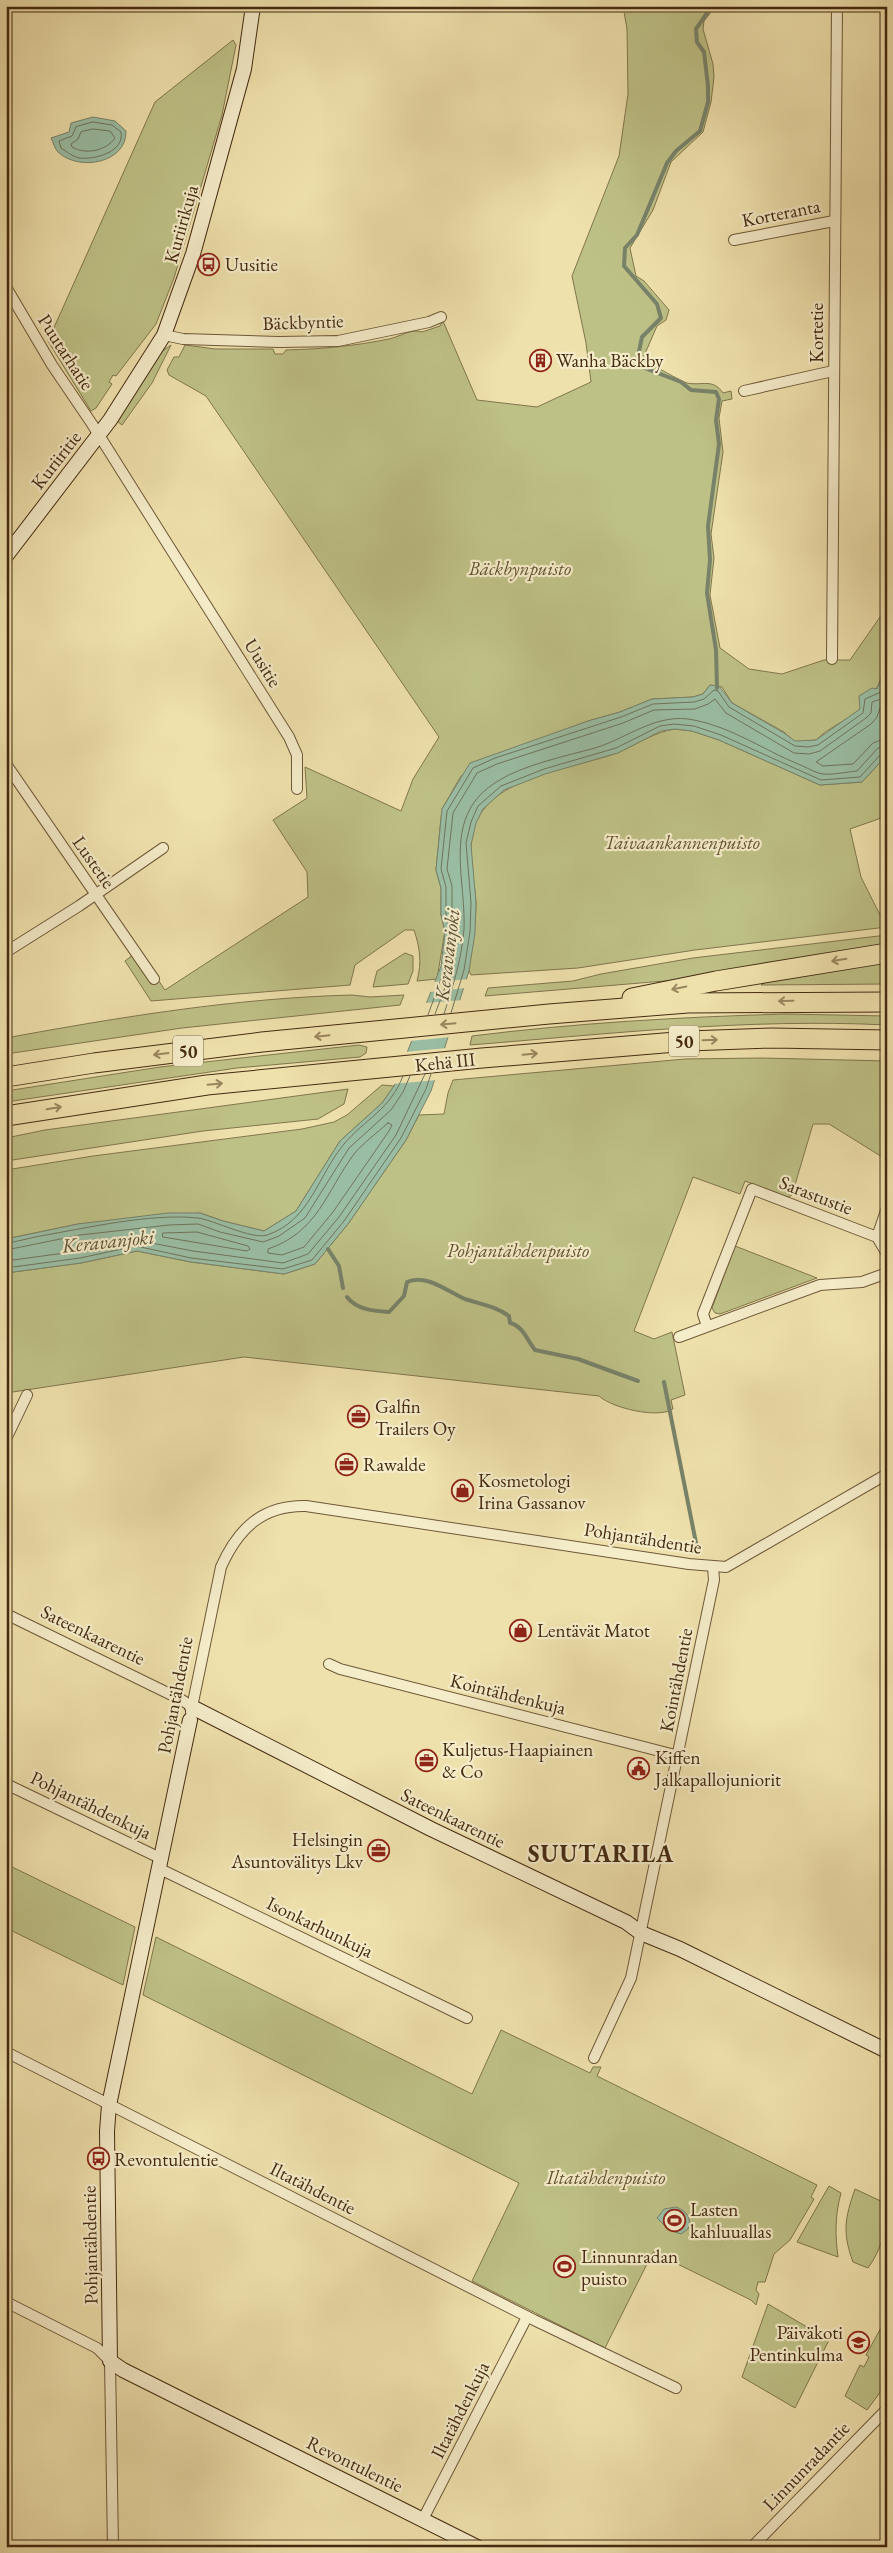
<svg xmlns="http://www.w3.org/2000/svg" width="893" height="2553" font-family="'EB Garamond',serif">
  <style>
    .green { fill: #bec186; stroke: #81764c }
    .water { fill: #9abea5; stroke: #78836a }
    .pier { fill: #efe1ac }
    .lines { fill: none; stroke-linecap: round; stroke-linejoin: round }
    .shore { stroke: #6f745b; stroke-width: 1 }
    .stream { stroke: #78836a; stroke-width: 4 }
    .street-casing { stroke: #6f5838; stroke-width: 12 }
    .secondary-casing { stroke: #442a11; stroke-width: 16 }
    .highway-casing { stroke: #442a11; stroke-width: 21 }
    .street { stroke: #f5ecc9; stroke-width: 10 }
    .secondary { stroke: #f5ecc9; stroke-width: 14 }
    .highway { stroke: #efe1ac; stroke-width: 19 }
    .oneway { stroke: #9a865e }
    .labels { text-anchor: middle; dominant-baseline: central; stroke-width: 4.5; stroke-linejoin: round; paint-order: stroke }
    .shield { fill: #f5ecc9; stroke: #796448; stroke-width: 1 }
    .shield-label { font-size: 18px; font-weight: bold; fill: #442a11 }
    .street-label { font-size: 19px; fill: #442a11; stroke: #f5ecc9 }
    .poi-label { font-size: 19px; fill: #442a11; stroke: #f5ecc9; text-anchor: start }
    .park-label { font-size: 19px; font-style: italic; fill: #62502e; stroke: #f5ecc9 }
    .water-label { font-size: 20px; font-style: italic; fill: #5a4f36; stroke: #f5ecc9 }
    .district-label { font-size: 24px; font-weight: bold; letter-spacing: 1px; fill: #442a11; stroke: #f5ecc9 }
  </style>
  <rect width="100%" height="100%" fill="#efe1ac"/>
  <filter id="stains"><feTurbulence type="fractalNoise" baseFrequency=".004" numOctaves="4"/><feColorMatrix values="0 0 0 0 .2 0 0 0 0 .09 0 0 0 0 .02 0 0 0 .5 -.17"/></filter>
  <radialGradient id="worn" r=".72"><stop offset=".6" stop-color="#630" stop-opacity="0"/><stop offset="1" stop-color="#630" stop-opacity=".3"/></radialGradient>
  <g class="green">
    <path d="M623 6H716L704 21 703 29 713 64 714 77 711 102 703 132 671 162 653 210 630 248 636 276 644 281 669 310 666 320 657 326 644 356 645 360C648 363 683 382 687 383 702 386 713 378 723 393L731 391 732 399 722 401 719 418 723 452 711 534 714 558 710 595 720 648 749 669 782 674 824 660H850L887 607C887 645 891 681 860 709 847 721 829 727 816 740L795 742 784 732 732 703 722 687 710 685 703 694 693 697 652 699 620 712 588 721 461 776 442 809 440 828 436 870 441 888V915L445 931 437 979 417 981C422 962 420 948 414 930H405L355 965 350 985 151 1001 125 961 138 951 165 990 308 897 307 872 273 820 307 798 305 767 401 811 413 779 439 737 206 396 169 375 167 370 174 357H179L185 345 215 349H273L275 354H283L286 350C323 349 354 346 389 339 399 337 412 328 422 332L440 326 443 321 477 400 537 407 591 382 586 343 572 276 619 156 628 94 627 29Z"/>
    <path d="M233 40 236 45 222 115 174 278 156 324 116 376 113 375 109 382 112 384 96 408 91 411 48 341 155 102Z"/>
    <path d="M171 345 152 383 122 425 117 421 161 352Z"/>
    <path d="M675 729 692 731 719 740 820 785 862 782 887 755V816L850 829 861 877 880 915 887 914V927L695 950 578 968 471 975 469 971C471 948 476 926 476 903 475 884 470 865 471 846 472 786 545 774 590 761 600 758 610 756 619 752 638 744 654 732 675 729Z"/>
    <path d="M887 935V946L688 979 485 996 488 988 573 981 601 974 693 958Z"/>
    <path d="M405 953 413 956V971L408 984 373 987 377 971Z"/>
    <path d="M887 960V984L761 985 768 981Z"/>
    <path d="M352 995 370 997 404 995 400 1005 182 1028 6 1054V1038C120 1017 237 998 352 995Z"/>
    <path d="M785 1014 887 1016V1025C747 1018 609 1034 470 1045L472 1036C576 1023 681 1017 785 1014Z"/>
    <path d="M359 1045 367 1047 366 1053 360 1057 237 1068 6 1102V1091L160 1067Z"/>
    <path d="M762 1058 887 1061V1160L829 1124H813L792 1195 788 1197 745 1181 740 1194 693 1177 634 1331 654 1339 672 1332 685 1395 671 1400 673 1409C658 1419 612 1408 599 1396L244 1357 6 1393V1273L81 1263 137 1251 191 1262 284 1274 315 1264 348 1224 406 1140 419 1115 444 1114 448 1093 453 1080 685 1059Z"/>
    <path d="M382 1085 394 1086 382 1103 340 1141 296 1211 264 1231 223 1221 200 1213 78 1224 6 1239V1170L93 1156 302 1129 334 1122 347 1115Z"/>
    <path d="M348 1089 344 1104 318 1119 203 1131 6 1161V1138L45 1130Z"/>
    <path d="M735 1246 817 1278 720 1314 715 1313 712 1308Z"/>
    <path d="M6 1864 135 1927 123 1985 6 1928Z"/>
    <path d="M156 1937 472 2094 501 2030 590 2073 593 2067H601L597 2076 817 2185 811 2197 814 2199 790 2240 774 2254 765 2282H758L756 2290 759 2294 756 2305 751 2300 653 2252 605 2348 472 2281 519 2183 143 1995Z"/>
    <path d="M829 2186 841 2193C835 2215 835 2234 838 2257L797 2242Z"/>
    <path d="M855 2189 887 2204C887 2227 882 2249 868 2268L853 2262C842 2232 845 2218 855 2189Z"/>
    <path d="M768 2304 829 2340 795 2408 742 2377Z"/>
    <path d="M882 2326 887 2333V2383L867 2410 845 2396 860 2365 864 2367 869 2357 866 2355Z"/>
  </g>
  <g class="water">
    <path d="M93 117 115 121 126 131C127 163 79 172 58 152 55 149 53 142 51 138L69 132 71 123Z"/>
    <path d="M887 664V755L862 782 820 785 719 740 692 731 675 729 661 731 618 753 545 774 504 790 483 809 476 823 471 845 476 903 475 933 469 971 431 1091 406 1140 348 1224 315 1264 284 1274 191 1262 137 1251 81 1263 6 1273V1239L78 1224 168 1213H200L223 1221 264 1231 296 1211 340 1141 382 1103 394 1086 441 966 445 931 441 915V888L436 870 442 809 470 763 588 721 620 712 652 699 693 697 703 694 710 685 719 686 732 703 784 733 795 741 816 740 860 709 859 696 872 688 877 689Z"/>
    <path d="M676 2207C687 2211 692 2218 688 2229L681 2234 669 2230 657 2218 664 2209Z"/>
  </g>
  <g class="pier">
    <path d="M470 979 466 988 430 992 433 982Z"/>
    <path d="M463 1000 451 1037 410 1041 425 1003Z"/>
    <path d="M447 1048 437 1080 392 1084 405 1052Z"/>
  </g>
  <g class="lines">
    <g class="shore">
      <path d="M93 122 112 125 121 132C125 152 94 160 79 158 73 157 66 151 61 148L59 141 72 136 76 127Z"/>
      <path d="M93 129 110 131 115 138C106 151 85 155 72 147L71 144 78 139 81 132Z"/>
      <path d="M887 705 880 708 877 717 871 724 816 762 823 766 853 764 873 743 887 738"/>
      <path d="M451 1013 464 970 470 932 471 903 466 843 471 822 478 806 501 786 544 769 616 748 660 726 674 724 694 726 721 735 821 780 860 777 881 754 887 752"/>
      <path d="M435 1014 452 969 456 932 452 913V886L447 869 453 813 477 773 497 764 623 723 654 710 695 709 708 704 715 699 726 713 794 753 809 754 820 751 866 718 871 713 872 702 881 699 887 695"/>
      <path d="M444 1014C453 986 462 958 464 929 466 876 441 815 498 781 523 765 566 756 595 748 628 738 657 712 694 720 731 727 764 750 798 764 806 767 815 773 823 774 833 775 846 772 857 771L878 748 887 746"/>
      <path d="M428 1015 445 968 450 931 446 914V887L441 869 447 811 473 768 495 758 621 717 653 704 694 702 704 699 714 690 718 691 729 707 795 746 808 747 818 745 863 713 865 699 881 692 887 678"/>
      <path d="M388 1123 392 1125 389 1131 333 1212 304 1247 282 1255 268 1253V1249C318 1232 326 1192 354 1154 363 1143 377 1133 388 1123Z"/>
      <path d="M163 1233 197 1232 248 1246 250 1249 247 1251 163 1237Z"/>
      <path d="M6 1243C17 1242 29 1238 40 1236 87 1228 150 1213 198 1218 214 1220 252 1240 267 1235 310 1221 318 1175 344 1144 365 1119 390 1110 403 1076"/>
      <path d="M6 1250 80 1235 169 1225 198 1224 220 1232 263 1242 279 1236 305 1218 349 1148 391 1110 403 1092 410 1076"/>
      <path d="M6 1261 79 1251 136 1240 193 1251 283 1263 308 1254 339 1217 396 1135 425 1074"/>
      <path d="M6 1268 80 1258 136 1246 191 1258 283 1269 312 1260 344 1221 401 1138 426 1089 431 1074"/>
      <path d="M675 2212C682 2214 686 2219 683 2227L680 2229 673 2226 665 2217 666 2214Z"/>
    </g>
    <g class="stream">
      <path d="M712 6 696 29 697 42 704 52 708 86V102L700 131 676 151 667 163 637 235 625 248 624 266 657 304 661 318 642 337 637 361 642 367 681 382 691 390 716 392 719 399 716 420 719 444 708 526 710 560 707 593 716 650 717 688"/>
      <path d="M328 1249 339 1266 343 1288"/>
      <path d="M347 1297C357 1310 374 1311 389 1312L404 1296 407 1282C426 1273 448 1292 465 1299 480 1304 495 1306 509 1316L510 1323C523 1326 527 1340 535 1350L578 1359 638 1381"/>
      <path d="M664 1382 698 1553"/>
    </g>
    <defs>
      <g id="street">
        <path d="M734 240 834 221"/>
        <path d="M6 287 52 365 92 424 289 737 297 755V789"/>
        <path d="M164 335 183 339 279 342 338 341 429 322 441 317"/>
        <path d="M744 391 833 371"/>
        <path d="M832 659 837 6"/>
        <path d="M6 764 154 979"/>
        <path d="M6 952 79 906 163 848"/>
        <path d="M877 1237 887 1208"/>
        <path d="M707 1326 703 1314 752 1189 877 1237 887 1254"/>
        <path d="M679 1337 820 1285 862 1282 887 1273"/>
        <path d="M6 1439 27 1395"/>
        <path d="M6 1614 182 1700 192 1707"/>
        <path d="M329 1664 340 1669 679 1756"/>
        <path d="M191 1712 221 1567C238 1529 262 1505 306 1506L689 1564 726 1567 887 1474"/>
        <path d="M6 1784 160 1858"/>
        <path d="M158 1868 467 2018"/>
        <path d="M6 2052 534 2320 676 2388"/>
        <path d="M594 2058 631 1978 714 1580 713 1567"/>
        <path d="M6 2302 97 2348 110 2361 113 2547"/>
        <path d="M423 2519 527 2317"/>
        <path d="M752 2547 885 2411"/>
      </g>
      <g id="secondary">
        <path d="M6 556 110 420 164 335 193 254 244 69 253 6"/>
        <path d="M192 1707 431 1829 626 1922 641 1933 680 1949 887 2051"/>
        <path d="M190 1720 109 2105 107 2131 110 2361 123 2370 477 2547"/>
      </g>
      <g id="highway">
        <path d="M632 998 716 981 887 953"/>
        <path d="M6 1077 94 1063 262 1042 549 1014 688 1003 887 1002"/>
        <path d="M6 1116 207 1085 482 1058 688 1041 772 1038 887 1040"/>
      </g>
    </defs>
    <use href="#street" class="street-casing"/>
    <use href="#secondary" class="secondary-casing"/>
    <use href="#highway" class="highway-casing"/>
    <use href="#street" class="street"/>
    <use href="#secondary" class="secondary"/>
    <use href="#highway" class="highway"/>
  </g>
  <defs><path id="oneway-shaft" d="M-6 0H5M1.5-3L5.5 0L1.5 3" fill="none" stroke-width="1.6" stroke-linecap="round" stroke-linejoin="round" transform="scale(1.25)"/></defs>
  <g class="oneway">
    <use href="#oneway-shaft" transform="translate(839 960) rotate(171)"/>
    <use href="#oneway-shaft" transform="translate(679 988) rotate(169)"/>
    <use href="#oneway-shaft" transform="translate(786 1001) rotate(179)"/>
    <use href="#oneway-shaft" transform="translate(448 1024) rotate(175)"/>
    <use href="#oneway-shaft" transform="translate(322 1036) rotate(174)"/>
    <use href="#oneway-shaft" transform="translate(710 1040) rotate(-2)"/>
    <use href="#oneway-shaft" transform="translate(161 1054) rotate(173)"/>
    <use href="#oneway-shaft" transform="translate(530 1054) rotate(-5)"/>
    <use href="#oneway-shaft" transform="translate(215 1084) rotate(-5)"/>
    <use href="#oneway-shaft" transform="translate(54 1108) rotate(-10)"/>
  </g>
  <defs>
    <symbol id="bus-ring" viewBox="-11 -11 22 22"><circle r="9.5" fill="#f5ecc9" stroke="#8f2418" stroke-width="1.5"/><path d="M-5-6H5V4H4V6H2V4H-2V6H-4V4H-5ZM-3.5-4V0h7V-4ZM-3.5 1.2v1.5H-2V1.2ZM2 1.2v1.5H3.5V1.2Z" fill="#8f2418"/></symbol>
    <symbol id="building-ring" viewBox="-11 -11 22 22"><circle r="9.5" fill="#f5ecc9" stroke="#8f2418" stroke-width="1.5"/><path d="M-4-6H4V6H1V3H-1V6H-4ZM-2.5-4.3h1.7v1.8h-1.7ZM.8-4.3h1.7v1.8H.8ZM-2.5-1h1.7V.8h-1.7ZM.8-1h1.7V.8H.8Z" fill="#8f2418"/></symbol>
    <symbol id="office-ring" viewBox="-11 -11 22 22"><circle r="9.5" fill="#f5ecc9" stroke="#8f2418" stroke-width="1.5"/><path d="M-6-3h4V-5.5h4V-3h4V5H-6ZM-1-4.5V-3h2v-1.5ZM-6 0V1H6V0Z" fill="#8f2418"/></symbol>
    <symbol id="shop-ring" viewBox="-11 -11 22 22"><circle r="9.5" fill="#f5ecc9" stroke="#8f2418" stroke-width="1.5"/><path d="M-5-2.5h2.3a2.7 3.5 0 0 1 5.4 0H5L5.5 6h-11ZM-1.5-2.5h3a1.5 2.3 0 0 0-3 0Z" fill="#8f2418"/></symbol>
    <symbol id="civic-ring" viewBox="-11 -11 22 22"><circle r="9.5" fill="#f5ecc9" stroke="#8f2418" stroke-width="1.5"/><path d="M-.6-6.5H3V-4.5H.6V-3L4-1V1h2V6H-6V1h2V-1L-.6-3ZM-1.2 2.5V6h2.4V2.5Z" fill="#8f2418"/></symbol>
    <symbol id="stadium-ring" viewBox="-11 -11 22 22"><circle r="9.5" fill="#f5ecc9" stroke="#8f2418" stroke-width="1.5"/><path d="M0-5a6.5 5 0 1 0 0 10a6.5 5 0 1 0 0-10ZM-3.5-1.8h7v3.6h-7Z" fill="#8f2418"/></symbol>
    <symbol id="school-ring" viewBox="-11 -11 22 22"><circle r="9.5" fill="#f5ecc9" stroke="#8f2418" stroke-width="1.5"/><path d="M0-5L7-2L0 1L-7-2ZM-4 1L0 2.5L4 1V4Q0 6-4 4Z" fill="#8f2418"/></symbol>
  </defs>
  <g fill-rule="evenodd">
    <use href="#bus-ring" x="196" y="252" width="25" height="25"/>
    <use href="#building-ring" x="528" y="348" width="25" height="25"/>
    <use href="#office-ring" x="346" y="1404" width="25" height="25"/>
    <use href="#office-ring" x="334" y="1452" width="25" height="25"/>
    <use href="#shop-ring" x="450" y="1478" width="25" height="25"/>
    <use href="#shop-ring" x="508" y="1618" width="25" height="25"/>
    <use href="#office-ring" x="414" y="1748" width="25" height="25"/>
    <use href="#civic-ring" x="626" y="1756" width="25" height="25"/>
    <use href="#office-ring" x="366" y="1838" width="25" height="25"/>
    <use href="#bus-ring" x="86" y="2146" width="25" height="25"/>
    <use href="#stadium-ring" x="662" y="2208" width="25" height="25"/>
    <use href="#stadium-ring" x="552" y="2254" width="25" height="25"/>
    <use href="#school-ring" x="846" y="2330" width="25" height="25"/>
  </g>
  <g class="labels">
    <g class="shield">
      <rect x="669" y="1025.5" width="30" height="31" rx="4"/>
      <rect x="173" y="1035.5" width="30" height="31" rx="4"/>
    </g>
    <g class="shield-label">
      <text x="684" y="1041">50</text>
      <text x="188" y="1051">50</text>
    </g>
    <g class="street-label">
      <text transform="translate(781 213) rotate(-11)">Korteranta</text>
      <text transform="translate(181 224) rotate(-74)">Kuriirikuja</text>
      <text transform="translate(303 322) rotate(-2)">Bäckbyntie</text>
      <text transform="translate(816 333) rotate(-90)">Kortetie</text>
      <text transform="translate(66 352) rotate(57)">Puutarhatie</text>
      <text transform="translate(56 460) rotate(-52)">Kuriiritie</text>
      <text transform="translate(263 663) rotate(58)">Uusitie</text>
      <text transform="translate(94 862) rotate(55)">Lustetie</text>
      <text transform="translate(445 1062) rotate(-6)">Kehä III</text>
      <text transform="translate(816 1195) rotate(21)">Sarastustie</text>
      <text transform="translate(643 1538) rotate(9)">Pohjantähdentie</text>
      <text transform="translate(93 1635) rotate(26)">Sateenkaarentie</text>
      <text transform="translate(676 1680) rotate(-79)">Kointähdentie</text>
      <text transform="translate(508 1694) rotate(14)">Kointähdenkuja</text>
      <text transform="translate(175 1695) rotate(-79)">Pohjantähdentie</text>
      <text transform="translate(91 1805) rotate(26)">Pohjantähdenkuja</text>
      <text transform="translate(453 1818) rotate(26)">Sateenkaarentie</text>
      <text transform="translate(320 1927) rotate(26)">Isonkarhunkuja</text>
      <text transform="translate(313 2188) rotate(27)">Iltatähdentie</text>
      <text transform="translate(90 2245) rotate(-91)">Pohjantähdentie</text>
      <text transform="translate(460 2410) rotate(-63)">Iltatähdenkuja</text>
      <text transform="translate(355 2464) rotate(26)">Revontulentie</text>
      <text transform="translate(806 2466) rotate(-46)">Linnunradantie</text>
    </g>
    <g class="poi-label">
      <text x="225" y="264">Uusitie</text>
      <text x="556" y="360">Wanha Bäckby</text>
      <text x="375" y="1406">Galfin<tspan x="375" dy="22">Trailers Oy</tspan></text>
      <text x="363" y="1464">Rawalde</text>
      <text x="478" y="1480">Kosmetologi<tspan x="478" dy="22">Irina Gassanov</tspan></text>
      <text x="537" y="1630">Lentävät Matot</text>
      <text x="442" y="1749">Kuljetus-Haapiainen<tspan x="442" dy="22">&amp; Co</tspan></text>
      <text x="655" y="1757">Kiffen<tspan x="655" dy="22">Jalkapallojuniorit</tspan></text>
      <text x="363" y="1839" text-anchor="end">Helsingin<tspan x="363" dy="22">Asuntovälitys Lkv</tspan></text>
      <text x="114" y="2159">Revontulentie</text>
      <text x="690" y="2209">Lasten<tspan x="690" dy="22">kahluuallas</tspan></text>
      <text x="581" y="2256">Linnunradan<tspan x="581" dy="22">puisto</tspan></text>
      <text x="843" y="2332" text-anchor="end">Päiväkoti<tspan x="843" dy="22">Pentinkulma</tspan></text>
    </g>
    <g class="park-label">
      <text x="520" y="568">Bäckbynpuisto</text>
      <text x="682" y="842">Taivaankannenpuisto</text>
      <text x="518" y="1250">Pohjantähdenpuisto</text>
      <text x="606" y="2177">Iltatähdenpuisto</text>
    </g>
    <g class="water-label">
      <text transform="translate(447 955) rotate(-83)">Keravanjoki</text>
      <text transform="translate(108 1241) rotate(-6)">Keravanjoki</text>
    </g>
    <g class="district-label">
      <text x="601" y="1853">SUUTARILA</text>
    </g>
  </g>
  <rect width="893" height="2553" fill="none" stroke="#efe1ac" stroke-width="25"/>
  <rect x="8" y="8" width="878" height="2538" fill="none" stroke="#442a11" stroke-width="2.5"/>
  <rect x="12" y="12" width="868" height="2528" fill="none" stroke="#442a11"/>
  <rect width="100%" height="100%" filter="url(#stains)"/>
  <rect width="100%" height="100%" fill="url(#worn)"/>
</svg>
